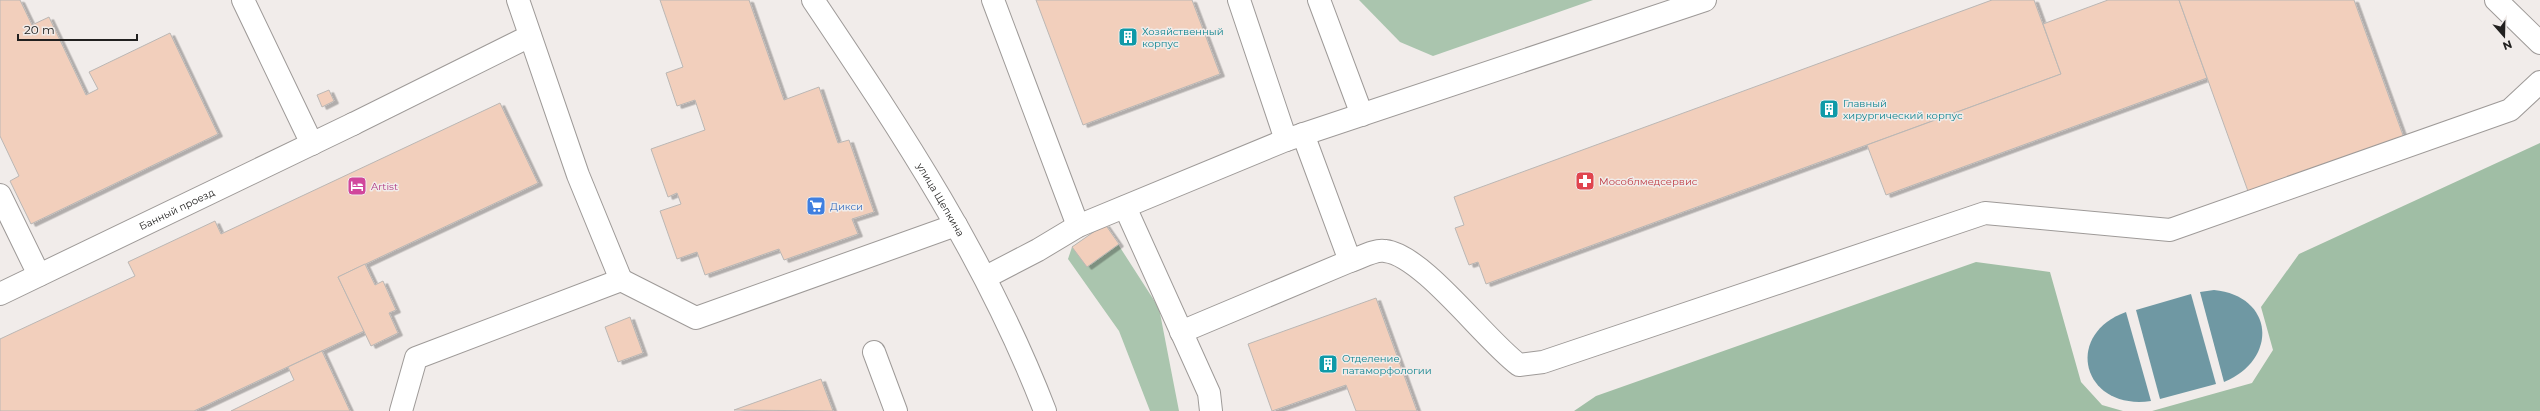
<svg xmlns="http://www.w3.org/2000/svg" width="2540" height="411" font-family="Montserrat,sans-serif">
  <style>
    .green { fill: #aac5ae }
    .forest { fill: #a0bea5 }
    .water { fill: #6f98a3 }
    .building { fill: #f2cfbc; stroke: #bbb7b4; filter: url(#shadow) }
    .lines { fill: none; stroke-linecap: round; stroke-linejoin: round }
    .lane-casing { stroke: #9e9a98; stroke-width: 24 }
    .street-casing { stroke: #9e9a98; stroke-width: 24 }
    .secondary-casing { stroke: #9e9a98; stroke-width: 24 }
    .lane { stroke: #fff; stroke-width: 22 }
    .street { stroke: #fff; stroke-width: 22 }
    .secondary { stroke: #fff; stroke-width: 22 }
    .labels { text-anchor: middle; dominant-baseline: central; stroke-width: 3; stroke-linejoin: round; paint-order: stroke }
    .culture-label { font-size: 10px; fill: #0d838f; stroke: #f1ecea; text-anchor: start }
    .health-label { font-size: 10px; fill: #be3a42; stroke: #f1ecea; text-anchor: start }
    .hotel-label { font-size: 10px; fill: #b23c85; stroke: #f1ecea; text-anchor: start }
    .street-label { font-size: 10px; fill: #21201f; stroke: #f1ecea }
    .shop-label { font-size: 10px; fill: #366cbe; stroke: #f1ecea; text-anchor: start }
  </style>
  <defs>
    <filter id="shadow"><feDropShadow dx="4.5" dy="2.5" stdDeviation="0" flood-color="#0004"/></filter>
  </defs>
  <rect width="100%" height="100%" fill="#f1ecea"/>
  <g class="green">
    <path d="M1359 0H1593L1433 56 1400 42Z"/>
    <path d="M1105 224 1159 308 1179 411H1150L1119 331 1068 259 1072 247Z"/>
  </g>
  <g class="forest">
    <path d="M2540 143V411H2152L2252 383 2273 350 2261 307 2299 254Z"/>
    <path d="M1976 262 2050 272 2081 382 2102 405 2123 411H1574L1596 396Z"/>
  </g>
  <g class="water">
    <path d="M2214 290C2274 296 2279 359 2224 382L2200 292Z"/>
    <path d="M2191 294 2216 384 2160 399 2136 310Z"/>
    <path d="M2126 312 2151 401C2083 411 2062 335 2126 312Z"/>
  </g>
  <g class="building">
    <path d="M0 0H20L32 25 49 17 86 95 98 89 89 72 170 33 218 134 31 224 10 181 19 176 0 136Z"/>
    <path d="M660 0H749L784 100 819 87 838 143 849 140 874 212 852 219 858 234 784 260 779 249 705 275 697 252 677 259 660 211 681 204 677 193 668 197 651 149 705 130 695 100 677 106 666 73 683 67Z"/>
    <path d="M1036 0H1192L1220 74 1083 125Z"/>
    <path d="M1992 0H2034L2061 74 1486 284 1478 262 1469 265 1455 228 1464 225 1454 197Z"/>
    <path d="M2108 0H2179L2207 78 1886 195 1867 145 2061 74 2043 24Z"/>
    <path d="M2179 0H2354L2404 138 2249 194Z"/>
    <path d="M329 90 334 101 322 107 317 95Z"/>
    <path d="M500 103 538 183 338 277 364 331 194 411H0V339L135 276 128 262 215 221 221 234Z"/>
    <path d="M1105 224 1119 244 1087 267 1072 247Z"/>
    <path d="M365 264 375 285 383 281 396 310 389 313 398 333 371 346 338 277Z"/>
    <path d="M1376 298 1417 411H1356L1346 385 1272 411 1248 344Z"/>
    <path d="M630 317 643 353 618 362 605 327Z"/>
    <path d="M322 351 350 411H231L294 380 288 367Z"/>
    <path d="M821 379 833 411 734 410Z"/>
  </g>
  <g class="lines">
    <defs>
      <g id="lane">
        <path d="M243 0 312 144"/>
        <path d="M518 0 578 175 621 280"/>
        <path d="M993 0 1078 226"/>
        <path d="M1239 0 1286 140"/>
        <path d="M1319 0 1362 115"/>
        <path d="M2496 0 2540 43"/>
        <path d="M353 124 530 36"/>
        <path d="M1303 134 1350 261C1360 258 1375 249 1385 251 1423 255 1484 339 1519 365L1543 362 1985 213 2170 230 2510 110 2540 82"/>
        <path d="M0 195 39 275"/>
        <path d="M1125 207 1209 393 1211 411"/>
        <path d="M986 277 1038 250 1078 226 1286 140 1705 0"/>
        <path d="M1181 332 1350 261"/>
        <path d="M874 352 896 411"/>
        <path d="M401 411 416 358 621 280 696 318 956 225"/>
      </g>
      <g id="street">
        <path id="s1" d="M0 294 353 124"/>
      </g>
      <g id="secondary">
        <path id="s2" d="M813 0C903 134 987 260 1045 411"/>
      </g>
    </defs>
    <use href="#lane" class="lane-casing"/>
    <use href="#street" class="street-casing"/>
    <use href="#secondary" class="secondary-casing"/>
    <use href="#lane" class="lane"/>
    <use href="#street" class="street"/>
    <use href="#secondary" class="secondary"/>
  </g>
  <defs>
    <symbol id="building-square" viewBox="-11 -11 22 22"><rect x="-9" y="-9" width="18" height="18" rx="4" fill="#0f9aa8" stroke="#f1ecea"/><path d="M-4-6H4V6H1V3H-1V6H-4ZM-2.5-4.3h1.7v1.8h-1.7ZM.8-4.3h1.7v1.8H.8ZM-2.5-1h1.7V.8h-1.7ZM.8-1h1.7V.8H.8Z" fill="#fff"/></symbol>
    <symbol id="pharmacy-square" viewBox="-11 -11 22 22"><rect x="-9" y="-9" width="18" height="18" rx="4" fill="#e0444e" stroke="#f1ecea"/><path d="M-2-6h4v4h4v4h-4v4h-4v-4h-4v-4h4Z" fill="#fff"/></symbol>
    <symbol id="hotel-square" viewBox="-11 -11 22 22"><rect x="-9" y="-9" width="18" height="18" rx="4" fill="#d1479c" stroke="#f1ecea"/><path d="M-6-4.5h1.5V1H6V5H4.5V3h-9V5H-6ZM-4 0a1.8 1.8 0 1 1 3.6 0ZM.5 0V-2.5h3Q6-2.5 6 0Z" fill="#fff"/></symbol>
    <symbol id="supermarket-square" viewBox="-11 -11 22 22"><rect x="-9" y="-9" width="18" height="18" rx="4" fill="#3f7fe0" stroke="#f1ecea"/><path d="M-6-5.5h2.5l.6 2H6L4.5 2H-2.5L-4.4-4H-6ZM-1.5 3.2a1.3 1.3 0 1 0 .1 0ZM3 3.2a1.3 1.3 0 1 0 .1 0Z" fill="#fff"/></symbol>
  </defs>
  <g fill-rule="evenodd">
    <use href="#building-square" x="1117" y="26" width="22" height="22"/>
    <use href="#building-square" x="1818" y="98" width="22" height="22"/>
    <use href="#pharmacy-square" x="1574" y="170" width="22" height="22"/>
    <use href="#hotel-square" x="346" y="175" width="22" height="22"/>
    <use href="#supermarket-square" x="805" y="195" width="22" height="22"/>
    <use href="#building-square" x="1317" y="353" width="22" height="22"/>
  </g>
  <g class="labels">
    <g class="culture-label">
      <text x="1142" y="31">Хозяйственный<tspan x="1142" dy="12">корпус</tspan></text>
      <text x="1843" y="103">Главный<tspan x="1843" dy="12">хирургический корпус</tspan></text>
      <text x="1342" y="358">Отделение<tspan x="1342" dy="12">патаморфологии</tspan></text>
    </g>
    <g class="health-label">
      <text x="1599" y="181">Мособлмедсервис</text>
    </g>
    <g class="hotel-label">
      <text x="371" y="186">Artist</text>
    </g>
    <g class="street-label">
      <text stroke="none"><textPath href="#s2" startOffset="237">улица Щепкина</textPath></text>
      <text stroke="none"><textPath href="#s1" startOffset="196">Банный проезд</textPath></text>
    </g>
    <g class="shop-label">
      <text x="830" y="206">Дикси</text>
    </g>
  </g>
  <g transform="translate(2504 36) rotate(160)" stroke="#f1ecea" stroke-width="3" paint-order="stroke">
  <path d="M0-3L7 15L0 10L-7 15Z" fill="#21201f"/>
  <text y="-6" font-size="11" font-weight="bold" text-anchor="middle" fill="#21201f">N</text>
  </g>
  <path d="M18 34v6h119v-6" fill="none" stroke="#21201f" stroke-width="2"/>
  <text x="24" y="34" font-size="12" fill="#21201f" stroke="#f1ecea" stroke-width="3" paint-order="stroke">20 m</text>
</svg>
